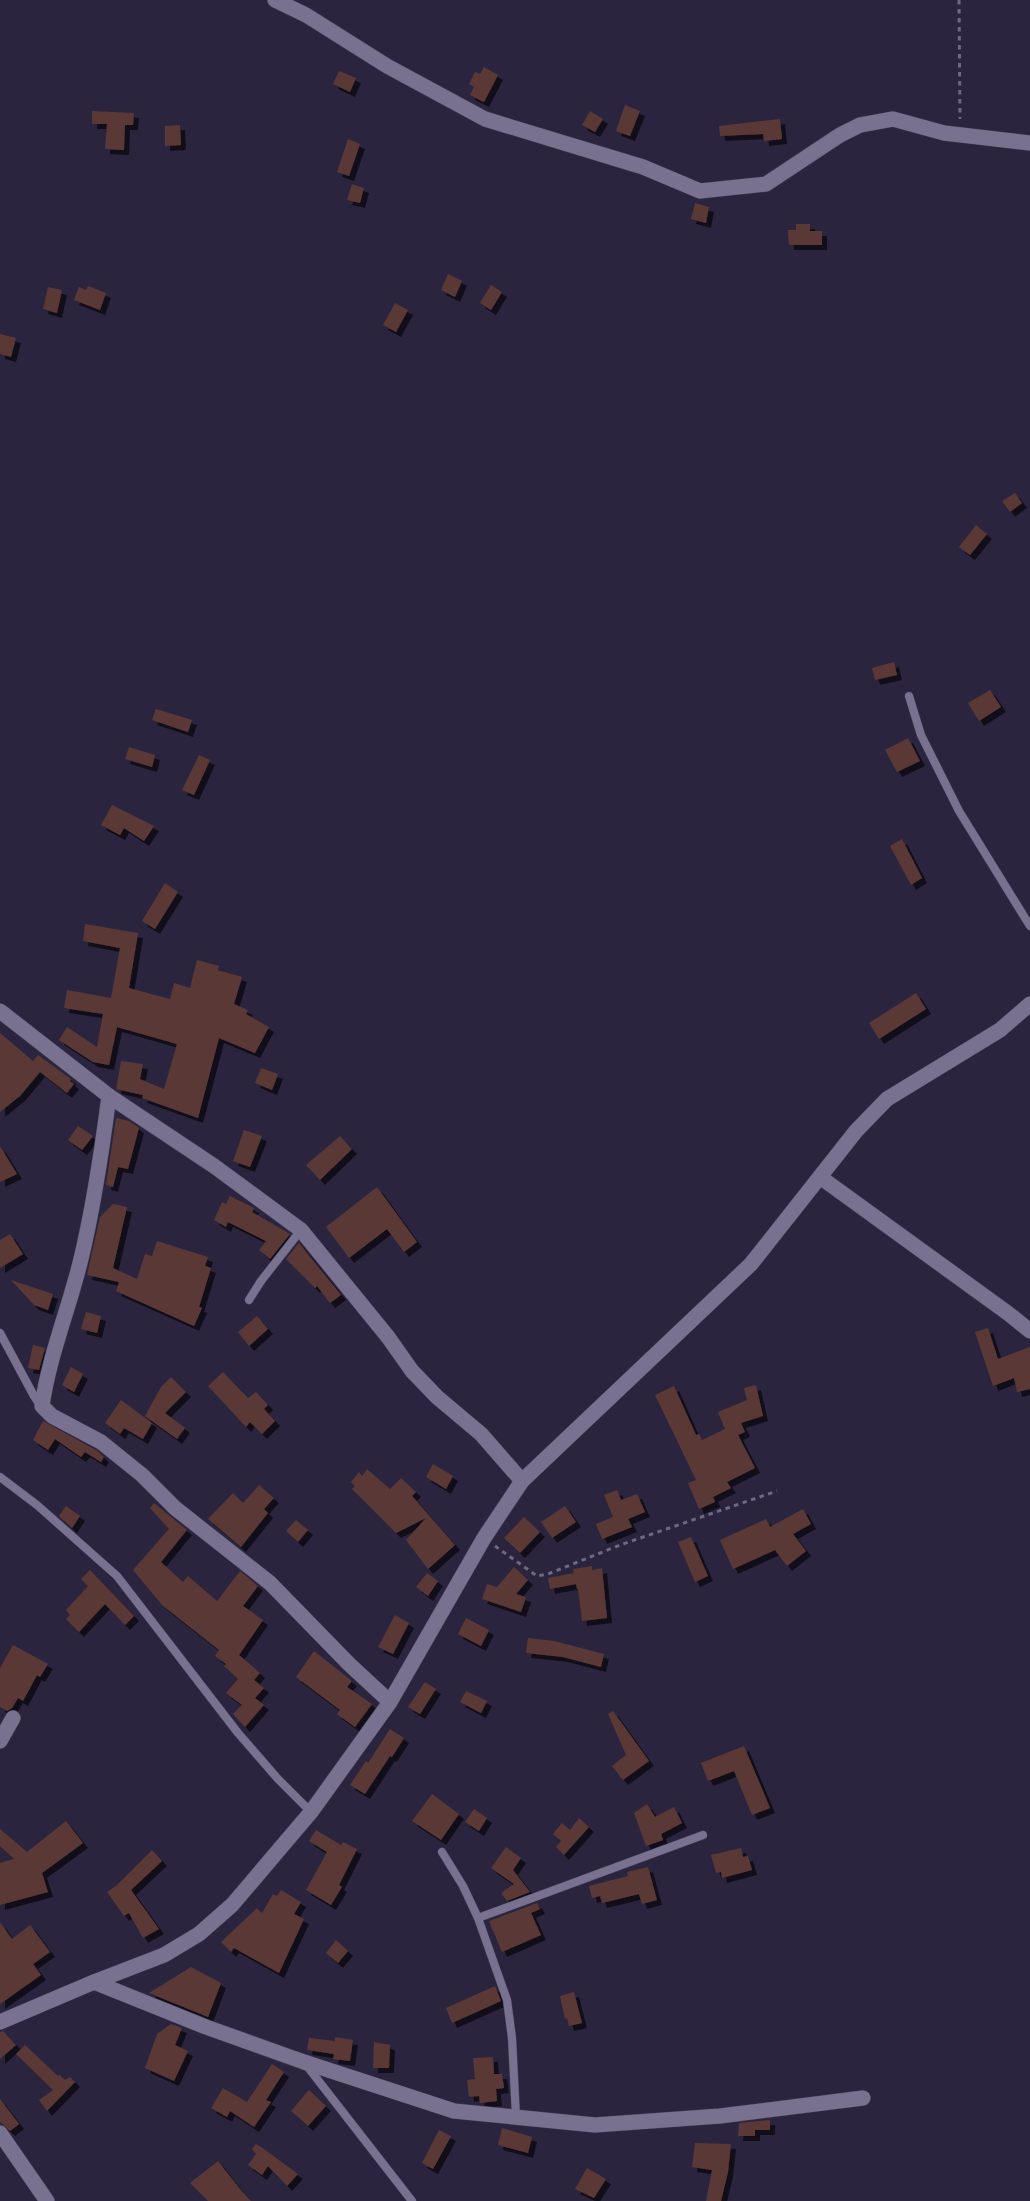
<svg xmlns="http://www.w3.org/2000/svg" width="1030" height="2201" font-family="Arial,sans-serif">
  <style>
    .building { fill: #5a3936; filter: url(#shadow) }
    .lines { fill: none; stroke-linecap: round; stroke-linejoin: round }
    .lane-casing { stroke: #443e54; stroke-width: 9 }
    .street-casing { stroke: #443e54; stroke-width: 16 }
    .path { stroke: #6f6980; stroke-width: 3; stroke-dasharray: 4.5 4.5; stroke-linecap: butt }
    .lane { stroke: #787190; stroke-width: 8 }
    .street { stroke: #787190; stroke-width: 15 }
  </style>
  <defs>
    <filter id="shadow"><feDropShadow dx="5" dy="5" stdDeviation="0" flood-color="#0009"/></filter>
  </defs>
  <rect width="100%" height="100%" fill="#2b243e"/>
  <g class="building">
    <path d="M484 67 498 75 484 102 470 95 474 87 469 84 475 72 480 74Z"/>
    <path d="M339 71 356 78 350 92 333 84Z"/>
    <path d="M625 105 640 111 630 136 616 131Z"/>
    <path d="M92 111 134 113 133 125H125L124 150 105 149 107 124H92Z"/>
    <path d="M590 111 603 119 595 132 582 125Z"/>
    <path d="M780 119 782 139 764 141 763 134 720 136 719 126Z"/>
    <path d="M180 125 181 145 165 146V126Z"/>
    <path d="M348 139 360 144 349 176 337 172Z"/>
    <path d="M352 184 364 188 360 203 347 200Z"/>
    <path d="M695 203 709 207 706 223 691 219Z"/>
    <path d="M796 224H810V231H822V245H789L788 230H796Z"/>
    <path d="M448 274 462 281 455 297 441 290Z"/>
    <path d="M491 285 502 292 491 310 480 303Z"/>
    <path d="M88 286 106 293 100 310 74 300 79 287 86 290Z"/>
    <path d="M48 287 62 290 57 313 43 309Z"/>
    <path d="M395 303 408 310 396 332 383 325Z"/>
    <path d="M0 334 16 338 11 357 0 354Z"/>
    <path d="M1015 493 1022 503 1010 512 1002 501Z"/>
    <path d="M976 525 987 534 970 555 959 547Z"/>
    <path d="M894 662 897 675 875 680 872 668Z"/>
    <path d="M990 690 1001 707 979 721 968 703Z"/>
    <path d="M156 709 192 720 188 732 152 720Z"/>
    <path d="M908 738 920 761 897 772 885 750Z"/>
    <path d="M129 747 155 755 152 767 125 759Z"/>
    <path d="M199 755 210 760 194 795 182 790Z"/>
    <path d="M112 805 154 826 144 841 124 828 120 835 101 825Z"/>
    <path d="M902 839 922 878 911 885 890 846Z"/>
    <path d="M165 883 178 892 155 929 142 921Z"/>
    <path d="M85 924 138 933 129 988 170 999 174 983 190 988 197 960 219 966 218 970 242 977 234 1004 248 1010 246 1014 269 1027 255 1053 219 1038 198 1118 142 1098 143 1095 116 1089 121 1061 143 1064 140 1079 164 1089 177 1044 117 1027 109 1065 93 1062 59 1040 67 1027 97 1047 103 1014 64 1008 67 990 111 998 120 948 83 941Z"/>
    <path d="M916 993 926 1009 879 1039 869 1023Z"/>
    <path d="M0 1033 33 1061 38 1055 71 1079 70 1081 74 1084 67 1093 40 1072 20 1096 0 1112Z"/>
    <path d="M261 1068 278 1074 272 1090 255 1083Z"/>
    <path d="M116 1118 129 1121 139 1128 128 1169 118 1167 113 1187 106 1185Z"/>
    <path d="M78 1126 93 1136 82 1150 68 1140Z"/>
    <path d="M244 1130 262 1136 250 1167 233 1161Z"/>
    <path d="M340 1136 352 1149 320 1180 306 1165Z"/>
    <path d="M0 1146 17 1174 0 1182Z"/>
    <path d="M377 1187 417 1242 404 1252 387 1229 349 1258 326 1227Z"/>
    <path d="M230 1196 254 1208 252 1212 290 1234 270 1259 259 1250 266 1241 228 1222 226 1227 214 1220 222 1202 226 1204Z"/>
    <path d="M113 1204 127 1207 113 1268 137 1279 145 1254 152 1256 157 1241 208 1257 205 1266 211 1268 199 1307 202 1308 194 1326 116 1291 119 1282 87 1275 100 1217Z"/>
    <path d="M10 1234 23 1254 0 1268V1240Z"/>
    <path d="M299 1243 341 1295 330 1303 317 1286 315 1288 286 1259Z"/>
    <path d="M11 1280 53 1294 48 1310 34 1305Z"/>
    <path d="M86 1312 101 1316 97 1333 81 1329Z"/>
    <path d="M257 1316 268 1329 249 1346 238 1332Z"/>
    <path d="M988 1328 998 1359 1030 1347V1389L1017 1392 1014 1378 993 1386 975 1332Z"/>
    <path d="M33 1345 45 1348 39 1370 28 1368Z"/>
    <path d="M71 1367 83 1374 74 1392 62 1385Z"/>
    <path d="M223 1372 248 1398 256 1392 268 1405 264 1409 275 1421 262 1434 250 1422 246 1427 208 1386Z"/>
    <path d="M171 1377 186 1392 165 1413 185 1428 177 1439 145 1416 161 1387Z"/>
    <path d="M756 1385 763 1416 741 1423 745 1432 738 1435 755 1468 727 1482 731 1488 713 1497 715 1502 699 1509 688 1483 696 1480 655 1395 674 1386 696 1435 699 1434 702 1440 725 1429 718 1412 747 1400 744 1388Z"/>
    <path d="M121 1400 152 1423 143 1439 124 1428 120 1434 105 1423Z"/>
    <path d="M43 1421 96 1450 104 1457 101 1462 85 1452 81 1457 55 1439 48 1450 33 1440Z"/>
    <path d="M433 1464 453 1476 446 1489 426 1477Z"/>
    <path d="M367 1469 390 1489 401 1478 416 1492 412 1496 455 1545 428 1569 406 1540 426 1518 396 1533 352 1489 355 1486 351 1482 359 1472 362 1476Z"/>
    <path d="M259 1485 274 1498 264 1509 268 1513 241 1547 208 1519 233 1493 243 1503Z"/>
    <path d="M617 1490 621 1500 637 1494 645 1512 628 1519 632 1527 602 1539 596 1524 613 1517 604 1495Z"/>
    <path d="M154 1503 187 1530 161 1562 183 1582 188 1576 217 1601 240 1571 258 1586 243 1606 263 1620 239 1655 260 1673 254 1680 264 1688 255 1698 264 1705 245 1727 233 1714 242 1705 226 1693 238 1679 224 1666 226 1664 215 1656 219 1650 162 1605 133 1570 169 1529 150 1508Z"/>
    <path d="M66 1506 80 1516 72 1528 59 1516Z"/>
    <path d="M565 1506 576 1522 552 1538 541 1522Z"/>
    <path d="M803 1509 811 1524 793 1534 806 1551 787 1566 775 1550 733 1569 720 1540 766 1519 770 1527Z"/>
    <path d="M524 1517 540 1532 520 1553 504 1538Z"/>
    <path d="M296 1520 308 1530 298 1542 286 1531Z"/>
    <path d="M691 1537 708 1576 695 1582 678 1542Z"/>
    <path d="M592 1566V1570L602 1568 607 1618 582 1621 578 1589H577L576 1584 550 1589 548 1578 574 1573 573 1569Z"/>
    <path d="M514 1567 528 1580 516 1594 526 1597 521 1612 482 1599 487 1584 497 1587Z"/>
    <path d="M90 1570 134 1616 125 1625 105 1604 79 1632 66 1619 70 1615 66 1610 88 1586 81 1579Z"/>
    <path d="M427 1573 438 1581 428 1596 416 1587Z"/>
    <path d="M395 1615 409 1623 393 1654 378 1647Z"/>
    <path d="M466 1618 489 1630 481 1646 458 1634Z"/>
    <path d="M528 1638 554 1641 604 1654 601 1667 563 1657 526 1653Z"/>
    <path d="M13 1645 48 1664 40 1677 37 1675 23 1701 18 1698 12 1708 7 1711 0 1707V1668Z"/>
    <path d="M314 1651 352 1681 347 1687 372 1704 355 1727 337 1714 340 1710 296 1677Z"/>
    <path d="M425 1682 436 1689 420 1714 408 1707Z"/>
    <path d="M466 1691 487 1701 481 1713 460 1702Z"/>
    <path d="M613 1711 649 1761 623 1780 612 1766 626 1755 608 1714Z"/>
    <path d="M390 1729 404 1738 392 1757 390 1756 365 1794 350 1785 366 1761 368 1763Z"/>
    <path d="M744 1746 770 1808 752 1815 734 1771 708 1781 701 1763Z"/>
    <path d="M432 1794 459 1814 441 1840 412 1821Z"/>
    <path d="M647 1804 655 1817 674 1807 682 1823 661 1834 663 1840 646 1846 634 1813Z"/>
    <path d="M474 1809 487 1818 479 1831 465 1822Z"/>
    <path d="M579 1818 589 1827 564 1855 556 1847 561 1841 553 1834 562 1823 570 1830Z"/>
    <path d="M66 1821 83 1843 42 1873 48 1892 0 1905V1863L14 1859 0 1846V1829L27 1852Z"/>
    <path d="M316 1830 341 1845 343 1842 357 1849 339 1885 342 1887 331 1905 306 1890 327 1852 309 1841Z"/>
    <path d="M506 1847 521 1858 513 1870 530 1892 507 1901 501 1893 514 1884 491 1868Z"/>
    <path d="M741 1848 743 1857 748 1856 752 1870 722 1878 721 1872 716 1873 711 1855Z"/>
    <path d="M152 1850 162 1861 131 1890 159 1929 143 1938 129 1913 124 1916 107 1892 117 1885Z"/>
    <path d="M648 1867 657 1900 642 1904 639 1894 602 1903 600 1896 592 1898 589 1886 628 1876 627 1872Z"/>
    <path d="M281 1890 301 1902 294 1914 304 1919 279 1973 234 1948 231 1952 221 1942 257 1908 262 1913 273 1894 277 1896Z"/>
    <path d="M537 1903 540 1909 531 1913 541 1935 502 1952 489 1921Z"/>
    <path d="M0 1922 12 1939 30 1925 50 1952 33 1964 41 1975 0 2004Z"/>
    <path d="M336 1940 348 1951 338 1963 326 1953Z"/>
    <path d="M191 1967 221 1983 208 2017 149 1993Z"/>
    <path d="M495 1986 501 2001 452 2023 446 2008Z"/>
    <path d="M574 1992 582 2023 569 2026 567 2018 565 2019 560 1996Z"/>
    <path d="M171 2024 182 2028 175 2045 188 2051 174 2081 145 2068 157 2034Z"/>
    <path d="M3 2031 16 2045 0 2059V2032Z"/>
    <path d="M335 2037 353 2040 350 2061 333 2059 334 2054 307 2050 309 2038 335 2041Z"/>
    <path d="M374 2042 390 2045 389 2068H373Z"/>
    <path d="M25 2045 58 2076 60 2075 65 2080 70 2077 75 2082 47 2111 39 2100 53 2090 16 2054Z"/>
    <path d="M493 2057 494 2074H502L504 2088 496 2089 497 2101 480 2103 479 2096 469 2097 467 2080 475 2079 473 2058Z"/>
    <path d="M272 2064 284 2072 266 2100 271 2102 254 2127 230 2111 227 2117 211 2108 223 2088 247 2102Z"/>
    <path d="M309 2090 326 2106 308 2126 291 2111Z"/>
    <path d="M0 2099 19 2124 10 2131 0 2122Z"/>
    <path d="M770 2120V2130H755V2136H738L739 2123Z"/>
    <path d="M502 2128 532 2137 528 2153 498 2145Z"/>
    <path d="M439 2130 451 2136 433 2169 422 2163Z"/>
    <path d="M695 2143 731 2144 728 2172 721 2201H706L712 2170 692 2167Z"/>
    <path d="M256 2144 261 2147 298 2174 287 2186 268 2166 262 2175 248 2165 256 2154 252 2149Z"/>
    <path d="M218 2161 240 2189 251 2201H208L190 2183Z"/>
    <path d="M587 2168 606 2179 594 2198 575 2189Z"/>
  </g>
  <g class="lines">
    <defs>
      <g id="lane">
        <path d="M909 696 921 735 959 811 1030 926"/>
        <path d="M249 1300 261 1281 301 1230"/>
        <path d="M0 1333 34 1396 40 1405"/>
        <path d="M0 1477 37 1505 117 1576 238 1733 278 1779 311 1812"/>
        <path d="M442 1852 463 1886 478 1918 507 2000 512 2038 516 2117"/>
        <path d="M478 1918 703 1835"/>
        <path d="M307 2066 412 2201"/>
      </g>
      <g id="street">
        <path d="M275 0 306 15 387 66 485 119 643 167 700 191 766 184 840 135 860 125 893 119 944 133 1030 143"/>
        <path d="M0 1011 109 1096 214 1166 301 1230 388 1337 412 1371 437 1397 481 1434 522 1481"/>
        <path d="M109 1096C102 1150 94 1205 81 1259 69 1309 49 1356 42 1406L52 1416 101 1442 142 1475 175 1508 270 1583 349 1664 390 1702"/>
        <path d="M820 1177 1009 1314 1030 1331"/>
        <path d="M0 1741 13 1718"/>
        <path d="M94 1982 206 2027 304 2062 454 2111 595 2125 720 2116 863 2098"/>
        <path d="M0 2022 94 1982 164 1955 199 1934 232 1905 311 1812 390 1702 484 1538 522 1481 751 1264 856 1131 887 1099 1000 1030 1030 1004"/>
        <path d="M0 2133 47 2201"/>
      </g>
    </defs>
    <use href="#lane" class="lane-casing"/>
    <use href="#street" class="street-casing"/>
    <g class="path">
      <path d="M959 0 960 119"/>
      <path d="M495 1546 537 1576 548 1574 620 1545 777 1491"/>
    </g>
    <use href="#lane" class="lane"/>
    <use href="#street" class="street"/>
  </g>
</svg>
